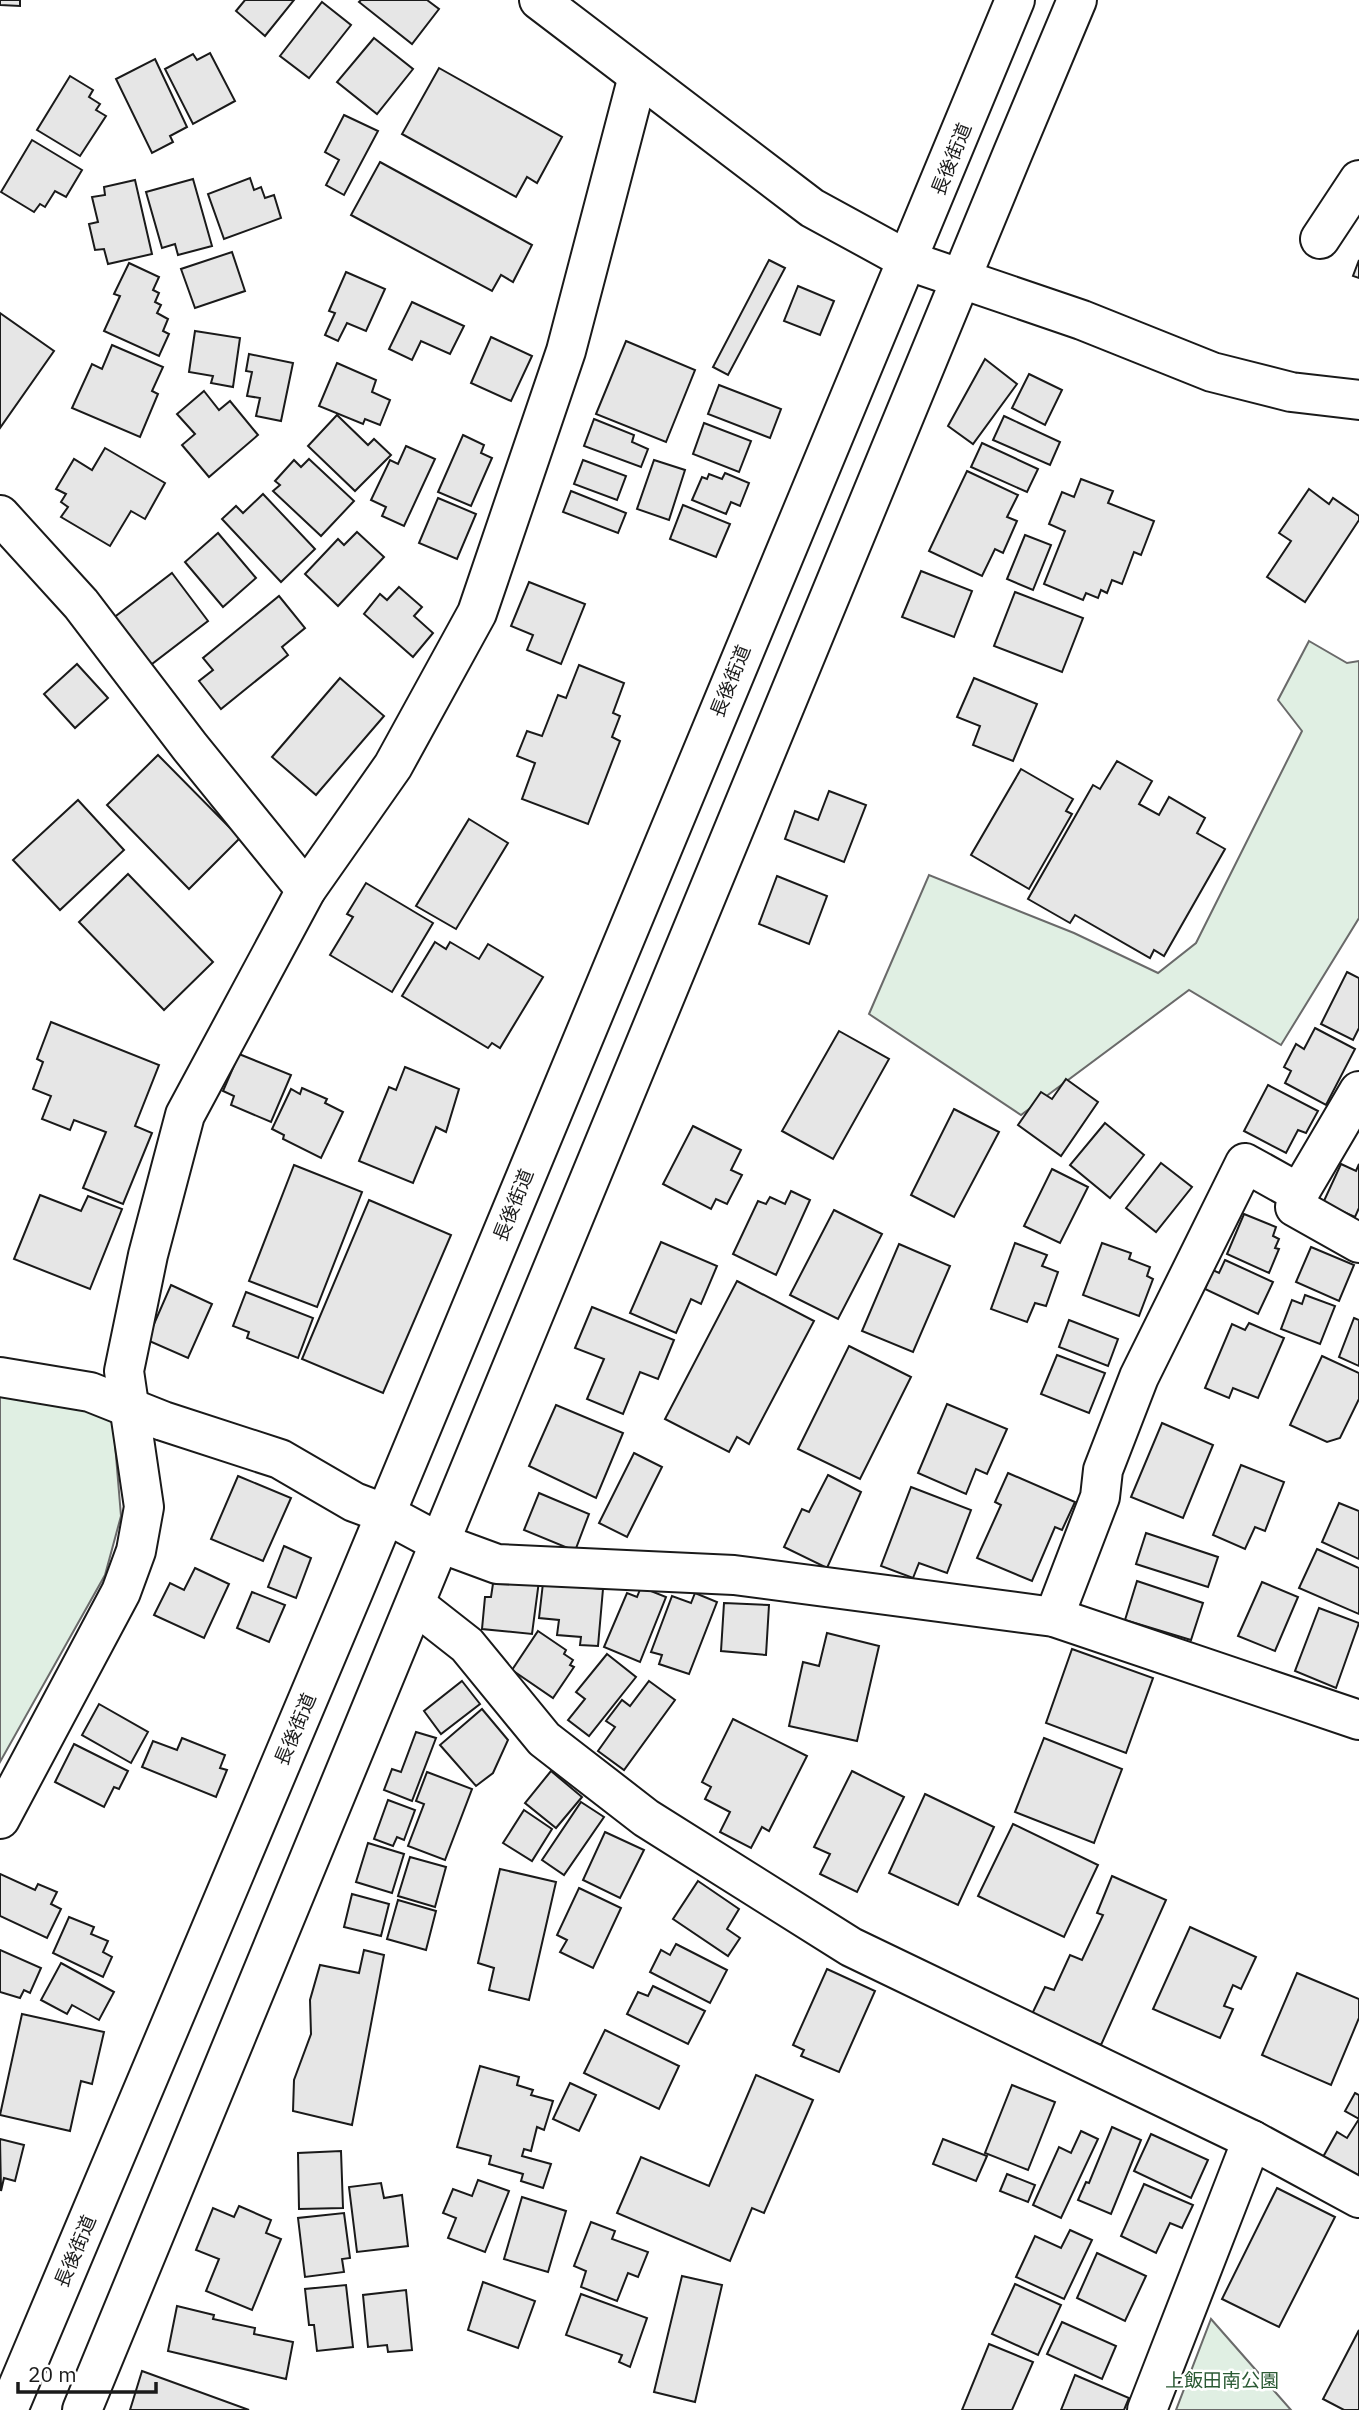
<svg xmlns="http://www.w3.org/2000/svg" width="1359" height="2410" font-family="'IBM Plex Sans','Noto Sans JP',sans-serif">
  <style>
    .green { fill: #e0efe3; stroke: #6a6a6a; stroke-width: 2 }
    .building { fill: #e6e6e6; stroke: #1a1a1a; stroke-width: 2 }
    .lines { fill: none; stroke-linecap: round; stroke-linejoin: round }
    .minor-casing { stroke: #1a1a1a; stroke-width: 42 }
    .major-casing { stroke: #1a1a1a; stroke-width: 42 }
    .minor { stroke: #fff; stroke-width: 38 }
    .major { stroke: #fff; stroke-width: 38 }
    .labels { text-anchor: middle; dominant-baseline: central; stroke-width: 5; stroke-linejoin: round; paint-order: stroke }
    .street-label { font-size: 19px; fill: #1a1a1a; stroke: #fff }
    .park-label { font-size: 19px; fill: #2b5a34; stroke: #fff }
  </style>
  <rect width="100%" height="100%" fill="#fff"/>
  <g class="green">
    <path d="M1309 641 1347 663 1359 661V918L1281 1045 1189 990 1021 1115 869 1014 929 875 1074 933 1158 973 1196 943 1302 731 1278 700Z"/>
    <path d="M0 1380 112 1408 121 1516 105 1575 0 1762Z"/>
    <path d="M1211 2319 1291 2410H1176Z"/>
  </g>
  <g class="building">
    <path d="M0 0H20V6L0 5Z"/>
    <path d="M245 0H294L265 36 236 11Z"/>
    <path d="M361 0H427L439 9 412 44 359 2Z"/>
    <path d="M322 2 351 25 309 78 280 56Z"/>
    <path d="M374 38 413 69 377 114 337 82Z"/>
    <path d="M210 53 235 101 193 124 165 69 193 54 197 60Z"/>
    <path d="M155 59 187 127 170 136 173 142 152 153 116 79Z"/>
    <path d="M439 68 562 137 537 183 527 177 516 197 402 134Z"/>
    <path d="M70 76 93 90 89 97 100 104 96 110 106 116 80 156 37 130Z"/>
    <path d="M344 115 378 131 344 195 326 185 339 160 325 152Z"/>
    <path d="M32 140 82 170 66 197 55 191 45 207 40 204 34 212 1 192Z"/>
    <path d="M380 162 532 245 513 282 501 275 492 291 351 215Z"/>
    <path d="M250 178 254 190 261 187 265 198 274 195 281 218 224 239 208 194Z"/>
    <path d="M193 179 212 246 178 255 175 244 162 248 146 192Z"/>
    <path d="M135 180 152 254 108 264 104 249 95 250 89 224 98 222 92 197 105 195 104 187Z"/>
    <path d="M232 252 245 291 195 308 181 269Z"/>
    <path d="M769 260 785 268 728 375 713 367Z"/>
    <path d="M1359 260V278L1353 276Z"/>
    <path d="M129 263 159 277 153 290 159 293 155 302 161 305 157 313 168 319 163 331 169 334 159 356 104 331 120 296 114 294Z"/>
    <path d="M346 272 385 289 366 331 347 323 338 341 325 335 335 313 329 311Z"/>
    <path d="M798 286 834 301 820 335 784 321Z"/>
    <path d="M412 302 464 326 450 354 421 341 412 360 389 349Z"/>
    <path d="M0 313 54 351 0 428Z"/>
    <path d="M195 331 240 338 233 387 211 383 213 376 189 372Z"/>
    <path d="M491 337 532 356 511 401 471 383Z"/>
    <path d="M626 341 695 370 666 442 596 414Z"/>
    <path d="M112 345 163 367 152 391 158 394 140 437 72 408 92 364 102 369Z"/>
    <path d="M249 354 293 363 281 421 256 416 260 398 247 396 252 372 246 371Z"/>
    <path d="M985 359 1017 384 973 444 948 426Z"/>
    <path d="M337 363 376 380 372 392 390 400 380 425 365 419 363 424 319 406Z"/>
    <path d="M1029 374 1062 390 1045 425 1012 408Z"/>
    <path d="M719 385 781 409 770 438 708 414Z"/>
    <path d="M204 391 219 410 230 401 258 435 209 477 182 445 195 434 177 414Z"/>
    <path d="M337 415 368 445 374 439 391 455 355 491 308 446Z"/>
    <path d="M1004 416 1060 442 1050 465 993 440Z"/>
    <path d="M594 419 634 435 632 442 648 449 641 467 584 446Z"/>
    <path d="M704 423 751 441 739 472 693 454Z"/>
    <path d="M463 435 484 445 481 453 492 458 471 506 438 492Z"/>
    <path d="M982 443 1038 469 1027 492 971 467Z"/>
    <path d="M406 446 435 459 404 526 382 516 386 507 371 500 390 460 398 464Z"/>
    <path d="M105 448 165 483 145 519 131 511 110 546 61 517 68 507 61 502 66 494 56 489 74 459 92 470Z"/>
    <path d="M309 459 354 501 321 536 273 491 280 485 275 481 294 460 301 467Z"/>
    <path d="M583 460 626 476 617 500 574 484Z"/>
    <path d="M654 460 685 470 669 520 637 509Z"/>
    <path d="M967 471 1018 495 1007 517 1017 521 1003 553 995 549 982 576 929 551Z"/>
    <path d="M725 473 749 483 740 506 731 502 726 514 692 500 702 477 707 479 709 474 722 479Z"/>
    <path d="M1081 479 1113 491 1108 503 1154 521 1141 555 1134 552 1122 584 1112 580 1107 593 1101 590 1098 598 1086 593 1083 600 1044 584 1065 531 1049 524 1062 492 1074 497Z"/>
    <path d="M1309 489 1329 504 1333 498 1359 516V520L1305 602 1267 577 1291 541 1279 533Z"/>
    <path d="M571 491 626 513 618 533 563 512Z"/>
    <path d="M263 494 315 549 281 582 222 519 236 506 243 513Z"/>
    <path d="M438 498 476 514 457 559 419 543Z"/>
    <path d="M683 505 730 524 716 557 670 539Z"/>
    <path d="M357 532 384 557 338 606 305 574 338 539 344 545Z"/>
    <path d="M218 533 256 578 223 607 185 562Z"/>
    <path d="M1025 535 1051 545 1033 590 1007 579Z"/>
    <path d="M921 571 972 591 954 637 902 617Z"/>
    <path d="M172 573 208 621 148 667 112 619Z"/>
    <path d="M529 582 585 604 561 664 527 650 533 635 511 626Z"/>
    <path d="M399 587 422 607 414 616 433 633 413 657 364 614 380 594 387 600Z"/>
    <path d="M1015 592 1083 618 1062 672 994 646Z"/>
    <path d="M279 596 305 628 282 647 288 655 221 709 199 681 213 670 203 658Z"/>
    <path d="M77 664 108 698 75 728 44 694Z"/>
    <path d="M579 665 624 683 613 713 620 716 612 737 620 741 588 824 522 799 535 763 517 756 527 731 542 736 558 695 566 698Z"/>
    <path d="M340 678 384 716 316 795 272 757Z"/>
    <path d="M974 678 1037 704 1013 761 973 745 980 726 957 717Z"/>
    <path d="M158 755 240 838 189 889 107 805Z"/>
    <path d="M1117 761 1152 781 1139 804 1159 815 1169 797 1205 818 1197 833 1225 849 1164 956 1154 950 1150 958 1075 915 1070 923 1028 899 1093 785 1100 789Z"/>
    <path d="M1021 769 1073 799 1066 811 1072 814 1029 889 971 855Z"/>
    <path d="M829 791 866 805 844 862 785 839 795 811 818 820Z"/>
    <path d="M78 800 124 850 60 910 13 860Z"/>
    <path d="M469 819 508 843 456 929 416 906Z"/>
    <path d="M128 874 213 962 164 1010 79 922Z"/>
    <path d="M777 876 827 896 809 944 759 924Z"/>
    <path d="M366 883 433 923 392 992 330 955 353 917 347 914Z"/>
    <path d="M435 942 446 949 450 942 479 959 488 944 543 977 500 1048 492 1043 488 1048 402 996Z"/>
    <path d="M1347 972 1359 978V1028L1353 1040 1321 1024Z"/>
    <path d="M51 1022 159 1065 135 1126 152 1133 123 1204 83 1188 106 1132 74 1120 70 1130 42 1119 51 1096 33 1089 43 1062 37 1059Z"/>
    <path d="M1315 1028 1355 1049 1326 1105 1285 1083 1291 1071 1284 1067 1296 1044 1304 1049Z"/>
    <path d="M839 1031 889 1059 833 1159 782 1131Z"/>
    <path d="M239 1054 291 1075 271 1122 231 1105 234 1096 223 1091Z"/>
    <path d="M405 1067 459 1089 446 1132 436 1127 413 1183 359 1161 389 1087 396 1090Z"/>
    <path d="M1066 1079 1098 1102 1061 1156 1018 1125 1041 1092 1052 1099Z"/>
    <path d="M1268 1085 1318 1111 1306 1133 1298 1130 1286 1153 1244 1131Z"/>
    <path d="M302 1088 327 1099 325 1103 343 1112 321 1158 283 1139 284 1135 272 1129 291 1089 300 1094Z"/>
    <path d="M954 1109 999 1132 954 1217 911 1195Z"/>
    <path d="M1105 1123 1144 1155 1110 1198 1070 1165Z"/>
    <path d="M693 1126 741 1150 731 1170 742 1175 727 1204 716 1199 711 1209 663 1184Z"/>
    <path d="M1161 1163 1192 1187 1156 1232 1126 1208Z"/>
    <path d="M1341 1164 1356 1171 1359 1164V1208L1355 1217 1323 1203Z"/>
    <path d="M294 1165 362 1192 317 1307 249 1281Z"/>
    <path d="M1052 1169 1088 1187 1060 1243 1024 1226Z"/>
    <path d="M791 1191 810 1200 776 1275 733 1254 758 1201 766 1204 770 1197 785 1204Z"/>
    <path d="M40 1195 81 1211 88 1196 122 1209 90 1289 14 1259Z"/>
    <path d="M369 1200 451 1235 383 1393 302 1359Z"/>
    <path d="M834 1210 882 1234 838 1319 790 1295Z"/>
    <path d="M1244 1214 1276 1227 1273 1236 1279 1239 1275 1248 1279 1249 1269 1273 1227 1254Z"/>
    <path d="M661 1242 717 1266 701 1304 691 1299 676 1333 630 1313Z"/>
    <path d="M1015 1243 1047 1255 1042 1266 1058 1272 1046 1306 1035 1303 1027 1322 991 1309Z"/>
    <path d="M1102 1243 1131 1253 1129 1259 1150 1267 1147 1276 1153 1279 1139 1316 1083 1295Z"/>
    <path d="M899 1244 950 1266 913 1352 862 1331Z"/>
    <path d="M1311 1247 1354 1265 1339 1301 1296 1282Z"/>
    <path d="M1225 1260 1273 1282 1258 1314 1205 1289 1213 1270 1219 1273Z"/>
    <path d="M737 1281 814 1321 749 1444 737 1437 729 1452 665 1419Z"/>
    <path d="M171 1285 212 1304 188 1358 147 1340Z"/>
    <path d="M246 1292 313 1318 298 1358 247 1338 249 1332 233 1326Z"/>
    <path d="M1305 1295 1335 1306 1320 1344 1281 1329 1292 1300 1302 1304Z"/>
    <path d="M592 1307 674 1340 658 1379 640 1372 623 1414 587 1399 604 1359 575 1348Z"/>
    <path d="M1354 1318 1359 1320V1366L1339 1357Z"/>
    <path d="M1069 1320 1118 1339 1108 1366 1059 1347Z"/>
    <path d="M1249 1323 1284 1338 1258 1398 1233 1388 1229 1398 1205 1388 1232 1324 1245 1330Z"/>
    <path d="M849 1346 911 1377 860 1479 798 1449Z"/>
    <path d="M1057 1355 1105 1373 1089 1413 1041 1394Z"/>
    <path d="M1322 1356 1359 1373V1399L1340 1438 1327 1442 1290 1425Z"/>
    <path d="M947 1404 1007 1429 987 1474 976 1469 966 1494 918 1473Z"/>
    <path d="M556 1405 623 1433 596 1498 529 1466Z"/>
    <path d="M1162 1423 1213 1445 1183 1518 1131 1497Z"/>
    <path d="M634 1453 662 1467 627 1537 599 1523Z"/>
    <path d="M1241 1465 1284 1482 1265 1531 1255 1527 1245 1549 1213 1535Z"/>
    <path d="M1008 1473 1075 1502 1062 1530 1055 1527 1032 1581 977 1558 1001 1505 995 1502Z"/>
    <path d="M828 1475 861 1492 827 1568 784 1547 802 1509 809 1512Z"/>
    <path d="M238 1476 291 1498 263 1561 211 1539Z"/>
    <path d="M911 1487 971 1510 947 1573 919 1563 913 1578 881 1566Z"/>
    <path d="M539 1493 589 1514 575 1551 524 1530Z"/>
    <path d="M1339 1503 1359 1511V1559L1322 1542Z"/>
    <path d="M1146 1533 1218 1557 1208 1587 1136 1564Z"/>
    <path d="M284 1546 311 1558 296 1598 268 1587Z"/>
    <path d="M1317 1549 1359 1568V1614L1299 1588Z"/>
    <path d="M195 1568 229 1584 204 1638 154 1615 170 1583 184 1590Z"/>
    <path d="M494 1577 539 1581 532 1634 482 1629 485 1597H491Z"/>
    <path d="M1137 1581 1203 1603 1191 1640 1125 1620Z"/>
    <path d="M1262 1582 1298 1597 1275 1651 1238 1636Z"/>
    <path d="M543 1583 603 1589 598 1646 580 1645 581 1637 557 1635 559 1620 539 1618Z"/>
    <path d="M641 1587 666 1597 640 1662 604 1647 627 1593 637 1597Z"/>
    <path d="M252 1592 285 1605 269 1642 237 1628Z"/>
    <path d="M695 1593 717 1602 689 1674 659 1664 662 1655 651 1652 672 1596 691 1603Z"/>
    <path d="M724 1603 769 1605 766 1655 721 1651Z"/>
    <path d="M1319 1608 1359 1623 1336 1688 1295 1671Z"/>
    <path d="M538 1631 566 1650 564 1654 573 1660 570 1665 574 1667 553 1698 512 1670Z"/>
    <path d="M827 1633 879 1646 857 1741 789 1726 803 1662 819 1666Z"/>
    <path d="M1072 1649 1153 1678 1126 1753 1046 1723Z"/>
    <path d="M607 1654 636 1677 589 1736 568 1720 585 1699 576 1692Z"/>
    <path d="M462 1681 480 1704 441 1734 424 1711Z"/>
    <path d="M649 1681 675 1700 624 1770 598 1751 615 1727 606 1721 622 1700 630 1706Z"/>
    <path d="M99 1704 148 1732 131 1763 82 1735Z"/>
    <path d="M482 1709 508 1740 493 1773 476 1786 440 1745Z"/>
    <path d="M733 1719 807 1756 769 1831 762 1827 751 1848 720 1832 730 1812 705 1799 711 1787 702 1782Z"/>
    <path d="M416 1732 436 1738 412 1801 384 1790 392 1769 401 1772Z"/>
    <path d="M182 1738 225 1755 220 1768 227 1770 216 1797 142 1767 153 1741 177 1750Z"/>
    <path d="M1044 1738 1122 1769 1094 1843 1015 1812Z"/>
    <path d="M74 1744 128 1771 119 1789 114 1787 104 1807 55 1782Z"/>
    <path d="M551 1771 582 1797 556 1828 525 1803Z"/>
    <path d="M852 1771 904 1797 857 1892 820 1874 830 1854 814 1847Z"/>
    <path d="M427 1772 472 1789 445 1860 408 1846 424 1804 416 1801Z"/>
    <path d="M925 1794 994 1827 958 1905 889 1873Z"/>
    <path d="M388 1800 415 1810 404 1840 397 1837 393 1846 374 1839Z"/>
    <path d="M581 1802 604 1817 564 1875 542 1860Z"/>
    <path d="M524 1810 552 1829 532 1861 503 1843Z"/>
    <path d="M1013 1824 1098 1865 1064 1937 978 1896Z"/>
    <path d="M605 1832 644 1850 620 1898 583 1880Z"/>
    <path d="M368 1843 404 1854 392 1893 356 1882Z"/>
    <path d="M410 1857 446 1867 435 1907 398 1896Z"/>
    <path d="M500 1869 556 1882 529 2000 489 1990 494 1968 478 1963Z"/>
    <path d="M0 1874 35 1890 38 1884 57 1892 51 1904 61 1909 47 1938 0 1916Z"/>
    <path d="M1112 1876 1166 1900 1101 2045 1032 2014 1045 1987 1054 1990 1070 1955 1082 1960 1103 1915 1097 1913Z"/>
    <path d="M698 1881 739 1909 727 1929 740 1938 728 1956 673 1919Z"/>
    <path d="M579 1888 621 1908 593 1968 560 1952 567 1940 557 1935Z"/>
    <path d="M352 1894 389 1904 381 1936 344 1927Z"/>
    <path d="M398 1900 436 1911 426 1950 387 1939Z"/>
    <path d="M69 1917 94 1927 91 1934 108 1941 103 1952 112 1957 103 1977 53 1953Z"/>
    <path d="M1190 1927 1256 1957 1241 1989 1233 1985 1224 2006 1233 2009 1220 2038 1153 2009Z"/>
    <path d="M676 1944 727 1970 710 2003 650 1972 661 1950 670 1955Z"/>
    <path d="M0 1950 41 1968 30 1993 24 1990 20 1998 0 1992Z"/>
    <path d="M364 1950 384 1955 352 2125 293 2111 294 2080 311 2034 310 2000 320 1965 359 1973Z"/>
    <path d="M61 1963 114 1992 99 2020 72 2005 67 2014 41 2000Z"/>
    <path d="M827 1969 875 1991 839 2072 801 2056 804 2050 793 2045Z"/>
    <path d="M1297 1973 1359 1999V2018L1331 2085 1262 2055Z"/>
    <path d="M653 1986 705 2011 688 2044 627 2014 638 1992 648 1996Z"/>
    <path d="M22 2014 104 2032 92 2084 81 2081 70 2131 0 2115Z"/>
    <path d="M605 2030 679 2066 659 2109 584 2073Z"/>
    <path d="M480 2066 519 2077 517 2085 533 2090 531 2095 553 2101 544 2130 537 2127 531 2151 524 2149 522 2156 551 2164 543 2188 521 2181 523 2174 489 2164 491 2156 457 2147Z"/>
    <path d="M756 2075 813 2100 764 2213 752 2208 730 2261 617 2213 641 2157 709 2186Z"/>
    <path d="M570 2083 596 2095 579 2131 553 2119Z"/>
    <path d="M1012 2085 1055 2102 1028 2170 985 2153Z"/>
    <path d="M1355 2093 1359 2095V2178L1323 2157 1337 2132 1347 2138 1359 2119 1345 2111Z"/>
    <path d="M1112 2127 1141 2140 1111 2214 1078 2200 1086 2182 1089 2183Z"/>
    <path d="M1081 2131 1098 2139 1061 2218 1033 2205 1059 2147 1071 2153Z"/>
    <path d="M1151 2134 1208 2160 1191 2198 1134 2171Z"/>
    <path d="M0 2139 24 2145 15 2181 4 2178 1 2191Z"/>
    <path d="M943 2139 987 2156 976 2181 933 2164Z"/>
    <path d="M341 2151 343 2208 299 2209 298 2153Z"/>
    <path d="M1007 2174 1035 2185 1028 2202 1000 2191Z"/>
    <path d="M478 2180 509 2191 485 2252 448 2238 456 2218 443 2213 453 2189 472 2196Z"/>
    <path d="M381 2183 384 2198 402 2195 408 2246 357 2252 349 2187Z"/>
    <path d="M1144 2184 1193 2205 1182 2228 1170 2223 1156 2253 1121 2236Z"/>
    <path d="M1277 2188 1335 2217 1279 2327 1222 2299Z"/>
    <path d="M522 2197 566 2211 548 2272 504 2259Z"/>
    <path d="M239 2206 271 2220 266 2233 281 2239 252 2310 206 2291 219 2259 196 2250 213 2208 234 2217Z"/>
    <path d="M344 2213 350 2258 342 2259 344 2272 305 2277 298 2218Z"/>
    <path d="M591 2222 615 2231 612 2239 648 2252 638 2277 628 2273 617 2301 581 2287 586 2271 574 2266Z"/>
    <path d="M1070 2230 1092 2240 1064 2299 1016 2277 1035 2236 1061 2248Z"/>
    <path d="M1097 2253 1146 2276 1125 2321 1077 2298Z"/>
    <path d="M682 2276 722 2285 695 2402 654 2392Z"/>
    <path d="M483 2282 535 2301 518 2348 468 2330Z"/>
    <path d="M1015 2284 1061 2305 1038 2355 992 2334Z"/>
    <path d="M346 2285 353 2347 317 2351 314 2325H309L305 2289Z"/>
    <path d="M406 2290 412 2350 388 2352 387 2345 368 2347 363 2295Z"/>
    <path d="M581 2294 647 2318 630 2367 619 2362 622 2355 566 2335Z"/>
    <path d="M177 2306 214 2315 213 2319 255 2328 254 2334 293 2342 286 2379 168 2351Z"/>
    <path d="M1062 2322 1116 2346 1102 2379 1047 2354Z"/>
    <path d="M1359 2330V2410H1344L1323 2399Z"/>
    <path d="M989 2344 1033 2362 1012 2410H962Z"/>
    <path d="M142 2371 249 2410H130Z"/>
    <path d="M1075 2375 1129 2398 1124 2410H1061Z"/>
  </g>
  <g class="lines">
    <defs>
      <g id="minor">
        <path d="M539 0 812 208 909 261 1082 320 1212 372 1291 392 1359 400"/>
        <path d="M1320 239 1359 180"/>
        <path d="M0 515 81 604 190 747 306 890"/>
        <path d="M1359 1091 1299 1193 1295 1207 1359 1243"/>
        <path d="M0 1377 90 1392 163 1421 280 1459 354 1502 386 1514 440 1543 497 1564 734 1575 1054 1617 1359 1720"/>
        <path d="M416 1605 467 1645 544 1739 646 1818 851 1947 1252 2140 1359 2198"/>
        <path d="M1054 1617 1100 1497 1103 1470 1139 1377 1245 1163 1299 1193"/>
        <path d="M0 1819 121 1592 136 1551 144 1507 124 1371 148 1255 185 1115 306 890 393 766 477 613 566 351 638 76"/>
        <path d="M1147 2410 1252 2140"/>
      </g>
      <g id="major">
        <path d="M8 2410 354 1590 1015 0"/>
        <path d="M82 2410C415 1607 740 801 1077 0"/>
      </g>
    </defs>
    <use href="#minor" class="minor-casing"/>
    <use href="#major" class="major-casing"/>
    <use href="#minor" class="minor"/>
    <use href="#major" class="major"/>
  </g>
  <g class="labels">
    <g class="street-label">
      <text transform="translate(951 159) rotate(-68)">長後街道</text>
      <text transform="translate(730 681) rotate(-68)">長後街道</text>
      <text transform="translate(513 1205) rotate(-68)">長後街道</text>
      <text transform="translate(295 1729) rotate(-67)">長後街道</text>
      <text transform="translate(75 2251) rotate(-67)">長後街道</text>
    </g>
    <g class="park-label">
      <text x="1222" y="2380">上飯田南公園</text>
    </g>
  </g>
  <path d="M18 2382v10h138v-10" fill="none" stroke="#1a1a1a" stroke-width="3.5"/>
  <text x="28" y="2382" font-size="21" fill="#1a1a1a" stroke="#ffffff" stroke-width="5" paint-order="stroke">20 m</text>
</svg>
